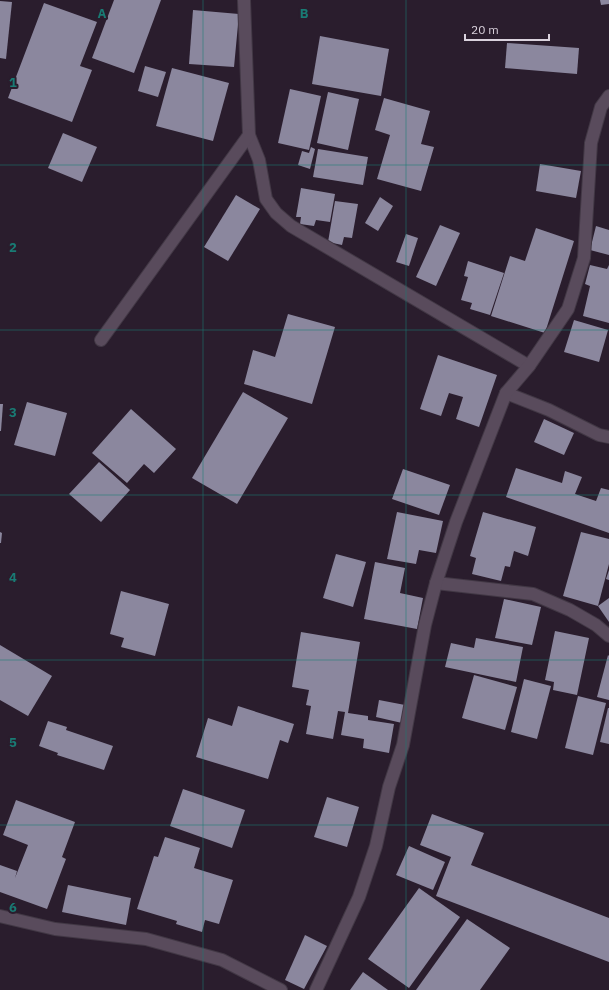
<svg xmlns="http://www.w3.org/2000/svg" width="609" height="990" font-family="'IBM Plex Sans',sans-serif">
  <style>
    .building { fill: #8b879e }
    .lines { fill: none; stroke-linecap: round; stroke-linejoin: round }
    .street-casing { stroke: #423845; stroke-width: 14 }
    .street { stroke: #594b5c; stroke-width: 12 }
    .grid { fill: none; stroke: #197b74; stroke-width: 1; stroke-opacity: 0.55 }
    .grid-label { font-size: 13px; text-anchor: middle; font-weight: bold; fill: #197b74; stroke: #2a1d2d; stroke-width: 4; stroke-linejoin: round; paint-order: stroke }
  </style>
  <rect width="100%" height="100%" fill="#2a1d2d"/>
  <g class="building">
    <path d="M114 0H161L134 73 92 58Z"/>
    <path d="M600 0H609V4L601 5Z"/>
    <path d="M0 1 12 2 6 59 0 58Z"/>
    <path d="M44 3 97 22 80 66 92 70 72 122 8 98Z"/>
    <path d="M193 10 239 14 234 67 189 64Z"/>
    <path d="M320 36 389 49 381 96 312 84Z"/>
    <path d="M507 43 579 48 577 74 505 68Z"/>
    <path d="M145 66 166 72 158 97 138 91Z"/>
    <path d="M172 68 229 83 213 141 156 126Z"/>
    <path d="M290 89 321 96 309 150 278 143Z"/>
    <path d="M328 92 359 99 348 150 317 143Z"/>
    <path d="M384 98 430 111 421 144 434 147 421 191 377 179 390 135 375 130Z"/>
    <path d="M63 133 97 147 82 182 48 168Z"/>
    <path d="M311 147 315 149 310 169 298 165 302 151 309 153Z"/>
    <path d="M318 149 368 157 363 185 313 177Z"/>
    <path d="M540 164 581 171 576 198 536 191Z"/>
    <path d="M301 188 335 194 330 222 316 220 314 226 300 224 301 217H296Z"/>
    <path d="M236 195 260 209 228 261 204 247Z"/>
    <path d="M380 197 393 206 378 231 365 223Z"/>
    <path d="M335 201 358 204 352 238 344 237 342 245 328 242Z"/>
    <path d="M440 225 460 233 436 286 416 277Z"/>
    <path d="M596 226 609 230V255L590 250Z"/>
    <path d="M536 228 574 241 545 333 491 316 510 256 525 261Z"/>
    <path d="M406 234 418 238 409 266 396 262Z"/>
    <path d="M468 261 504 273 490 315 470 309 472 303 461 300 468 277 464 276Z"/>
    <path d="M590 265 607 269 609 265V323L583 316 590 286 585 284Z"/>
    <path d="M288 314 335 327 312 404 244 384 253 350 275 357Z"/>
    <path d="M574 320 608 330 599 362 564 352Z"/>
    <path d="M438 355 497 375 479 427 456 419 463 397 449 393 441 416 420 409Z"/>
    <path d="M243 392 288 418 237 504 192 478Z"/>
    <path d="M27 402 67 413 55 456 14 445Z"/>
    <path d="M0 404H3L1 431H0Z"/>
    <path d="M131 409 176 449 154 473 144 464 127 483 92 453Z"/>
    <path d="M544 419 574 433 564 455 534 442Z"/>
    <path d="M99 462 130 490 101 522 69 494Z"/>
    <path d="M516 468 562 483 565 471 582 477 575 494 596 501 601 488 609 490V533L506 497Z"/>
    <path d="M403 469 450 485 439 515 392 499Z"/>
    <path d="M397 512 443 521 436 553 419 550 416 564 387 559Z"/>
    <path d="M483 512 536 527 528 556 514 551 510 567 505 566 501 581 472 574 476 558 470 556Z"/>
    <path d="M0 532 2 533 1 543H0Z"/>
    <path d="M581 532 609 539V564L598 606 563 596Z"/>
    <path d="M336 554 366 562 353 607 323 598Z"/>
    <path d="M375 562 405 568 400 593 423 598 417 629 364 619Z"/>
    <path d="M609 570V580L606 579Z"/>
    <path d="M121 591 169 604 155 656 121 647 124 638 110 634Z"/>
    <path d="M609 598V622L598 606Z"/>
    <path d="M504 599 541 607 532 645 495 638Z"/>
    <path d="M555 631 589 638 577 695 553 690 554 682 545 680Z"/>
    <path d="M301 632 360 642 348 713 368 716V720L394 724 389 753 363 748 364 739 341 735 345 712 338 711 333 739 306 734 311 706 306 705 309 690 292 687Z"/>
    <path d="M476 638 523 647 516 682 445 667 451 643 474 648Z"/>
    <path d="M0 645 52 676 28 716 0 700Z"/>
    <path d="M608 655 609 656V700L597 697Z"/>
    <path d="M474 675 517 687 505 730 462 718Z"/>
    <path d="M524 679 551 686 537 739 511 732Z"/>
    <path d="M578 696 606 703 593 755 565 748Z"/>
    <path d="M379 700 405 705 402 723 376 717Z"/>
    <path d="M238 706 294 724 288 743 280 740 268 779 196 757 208 718 232 726Z"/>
    <path d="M608 708H609V744L600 742Z"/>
    <path d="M48 721 67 727 66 730 113 746 104 770 57 755 58 753 39 746Z"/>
    <path d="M183 789 245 810 232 848 170 826Z"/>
    <path d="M327 797 359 807 347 847 314 837Z"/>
    <path d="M16 800 75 822 62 857 66 859 47 909 0 892V865L17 871 15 878 28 845 3 835Z"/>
    <path d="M432 814 484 833 471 865 609 918V962L436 896 451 857 420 845Z"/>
    <path d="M165 837 200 848 194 868 233 880 219 924 205 920 202 932 176 924 177 921 137 909 154 856 158 857Z"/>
    <path d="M409 846 445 862 433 890 396 875Z"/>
    <path d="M68 885 131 898 126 925 62 912Z"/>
    <path d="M419 888 460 917 409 988 368 959Z"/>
    <path d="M467 919 510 948 480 990H416Z"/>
    <path d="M305 935 327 946 304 989 285 980Z"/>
    <path d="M363 972 388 990H350Z"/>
  </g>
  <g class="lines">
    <defs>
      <g id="street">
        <path d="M244 0 249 135 259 160 266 199 276 213 291 226 529 366"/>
        <path d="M101 340 249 135"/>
        <path d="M506 393 549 410 599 435 609 437"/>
        <path d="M436 583 533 594 570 610 596 625 609 636"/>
        <path d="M0 916 55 929 146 939 222 960 281 990"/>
        <path d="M316 990 359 897 376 846 389 787 403 745 425 625 436 583 456 522 506 393 529 366 568 309 584 258 591 143 601 107 609 96"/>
      </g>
    </defs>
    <use href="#street" class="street-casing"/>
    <use href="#street" class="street"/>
  </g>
  <path class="grid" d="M203 0V990M406 0V990M0 165H609M0 330H609M0 495H609M0 660H609M0 825H609"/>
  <g class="grid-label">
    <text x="102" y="18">A</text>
    <text x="304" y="18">B</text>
    <text x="13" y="87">1</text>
    <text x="13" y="252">2</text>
    <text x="13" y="417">3</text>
    <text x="13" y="582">4</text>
    <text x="13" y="747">5</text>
    <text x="13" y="912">6</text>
  </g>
  <path d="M465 34v6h84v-6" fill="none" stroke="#dad2dd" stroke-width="2"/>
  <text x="471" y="34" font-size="12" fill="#dad2dd" stroke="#2a1d2d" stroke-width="3" paint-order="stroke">20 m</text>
</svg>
